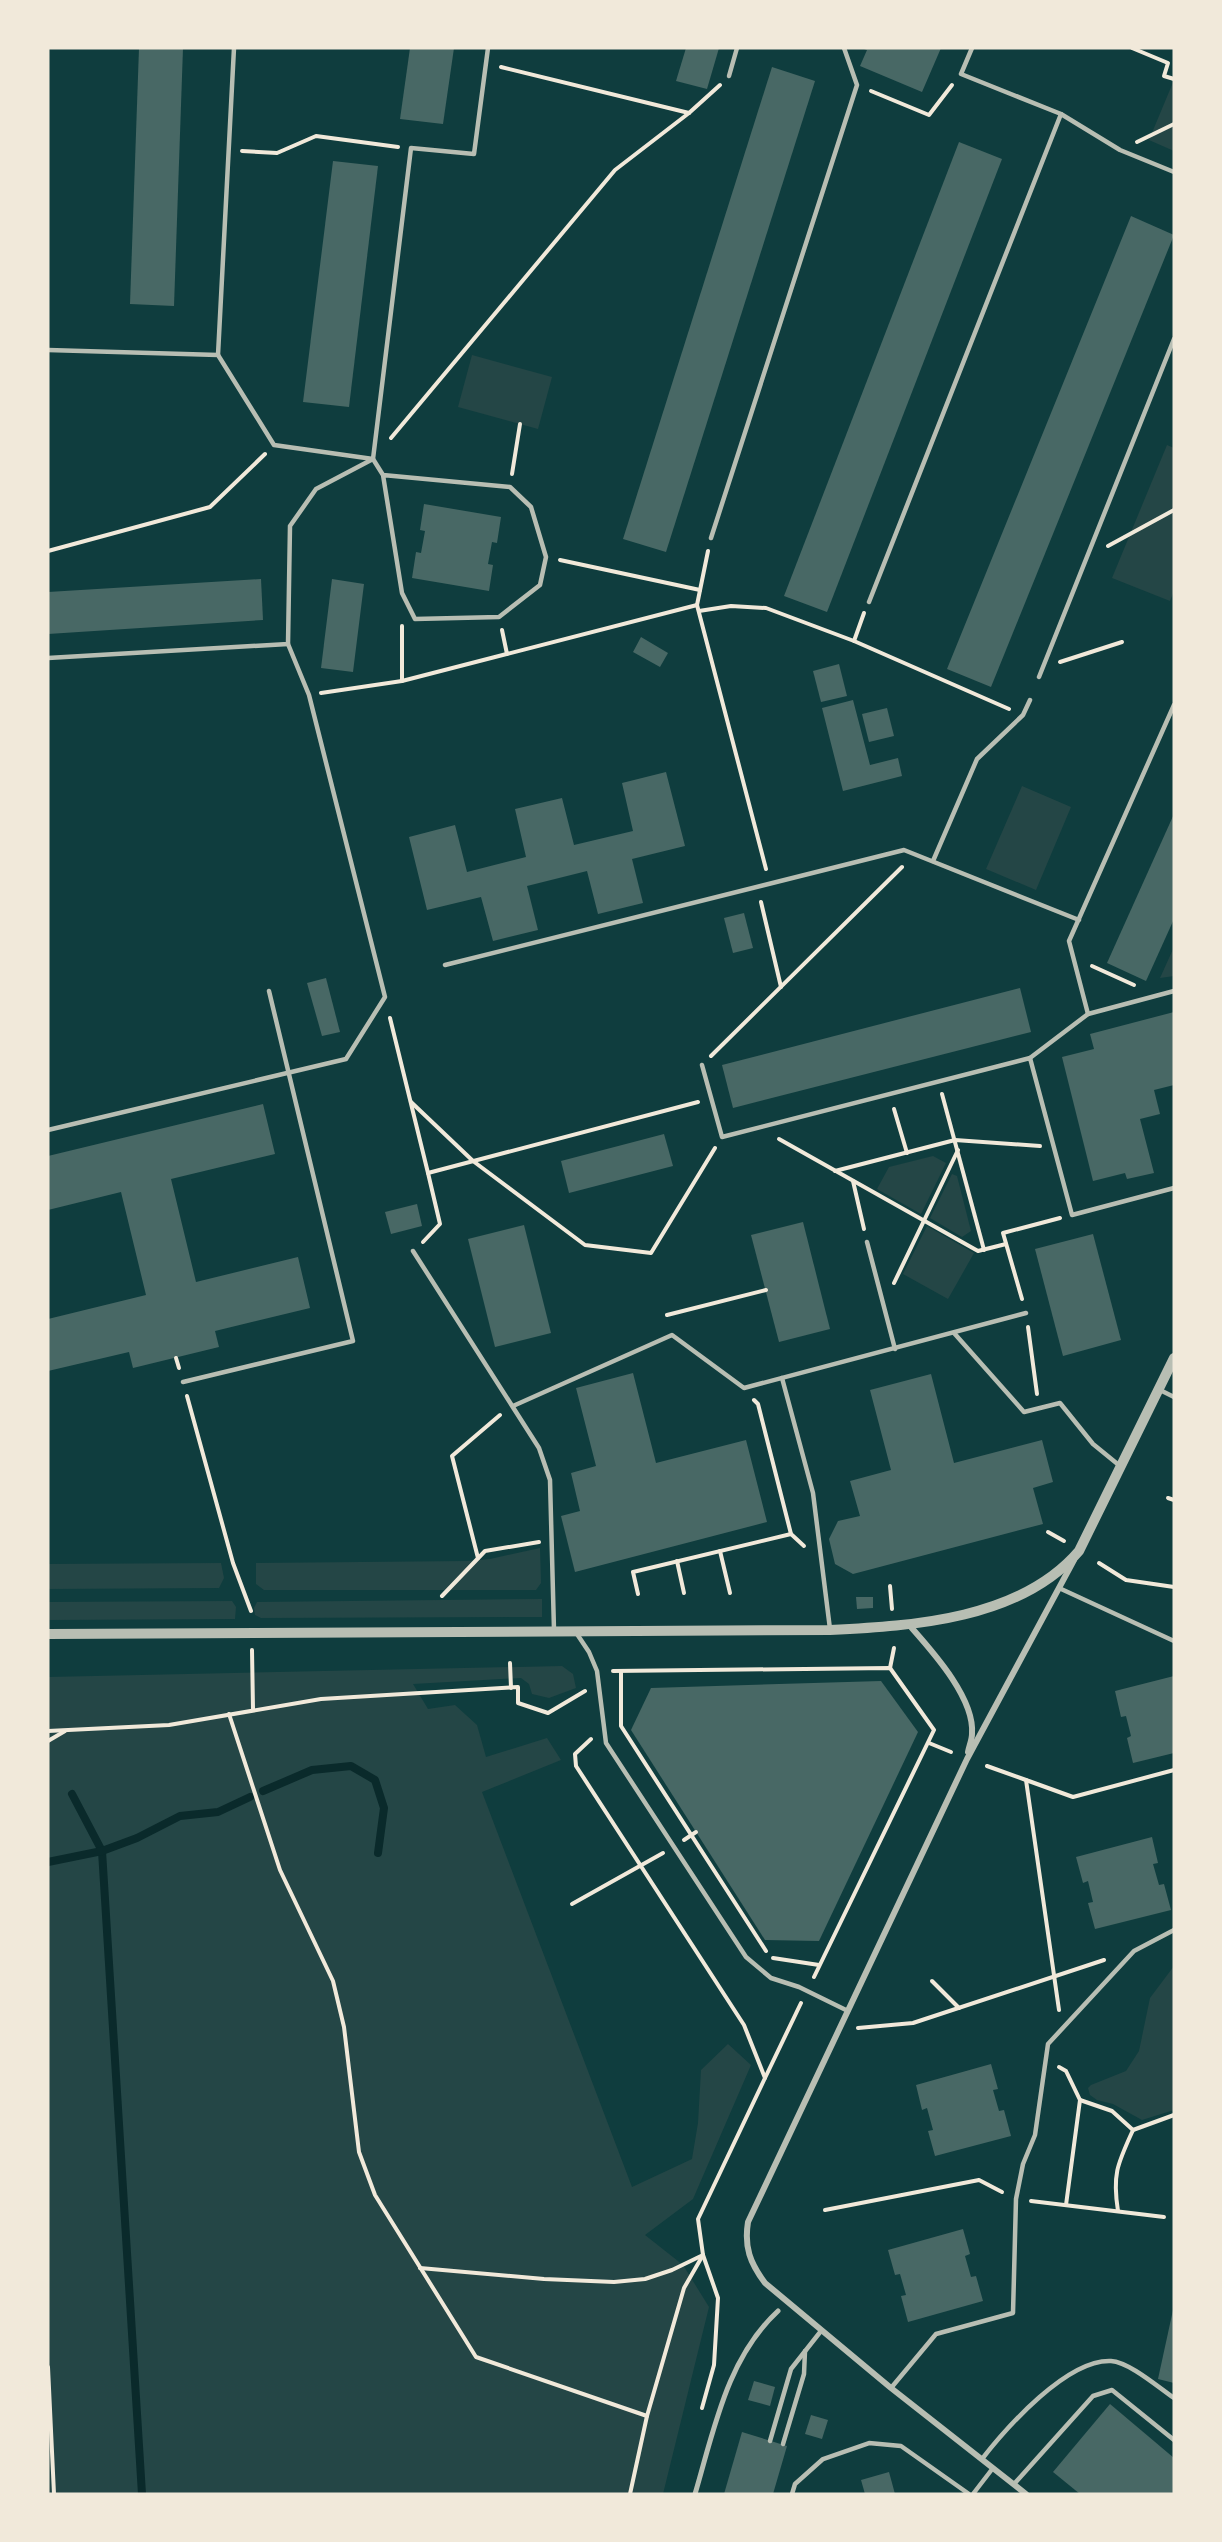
<svg xmlns="http://www.w3.org/2000/svg" width="1222" height="2542" font-family="'Fira Sans Condensed',sans-serif">
  <style>
    .green { fill: #244646 }
    .lines { fill: none; stroke-linecap: round; stroke-linejoin: round }
    .stream { stroke: #0a2a2b; stroke-width: 8 }
    .building { fill: #486865 }
    .path { stroke: #f1e9da; stroke-width: 4 }
    .service { stroke: #b8beb3; stroke-width: 4.5 }
    .pedestrian { stroke: #b8beb3; stroke-width: 5 }
    .minor { stroke: #b8beb3; stroke-width: 6 }
    .tertiary { stroke: #b8beb3; stroke-width: 10 }
  </style>
  <rect width="100%" height="100%" fill="#0f3d3e"/>
  <g class="green">
    <path d="M1174 80V151L1149 140Z"/>
    <path d="M472 355 552 377 538 429 458 407Z"/>
    <path d="M1167 445 1174 448V591L1170 601 1112 578Z"/>
    <path d="M1022 786 1071 807 1036 890 986 869Z"/>
    <path d="M1174 947V976L1160 978Z"/>
    <path d="M933 1156 946 1163 921 1214 877 1189 889 1167Z"/>
    <path d="M952 1174 957 1176 971 1231 962 1237 930 1218Z"/>
    <path d="M927 1226 974 1253 948 1299 903 1274Z"/>
    <path d="M540 1548 541 1583 536 1590H264L256 1584V1563L467 1561 490 1559Z"/>
    <path d="M221 1563 224 1578 219 1588 48 1589V1564Z"/>
    <path d="M542 1599V1617L261 1618 255 1615 254 1608 257 1602Z"/>
    <path d="M232 1601 236 1607 235 1619 48 1620V1602Z"/>
    <path d="M562 1666 573 1674 576 1688 549 1698 532 1694 529 1684 521 1678 413 1684 428 1709 455 1705 477 1725 486 1757 547 1738 561 1760 482 1792 632 2187 692 2159 698 2123 701 2070 728 2044 751 2065 693 2199 645 2235 683 2265 709 2307 663 2494H48V1677Z"/>
    <path d="M1174 1966V2110L1142 2120 1113 2104 1097 2100 1090 2095 1088 2088 1091 2085 1126 2071 1139 2051 1150 1998Z"/>
  </g>
  <g class="lines">
    <g class="stream">
      <path d="M263 1791 312 1770 351 1766 375 1780 384 1808 378 1853"/>
      <path d="M72 1794 102 1851 142 2494"/>
      <path d="M48 1862 102 1851 137 1838 180 1816 218 1812 250 1797"/>
    </g>
  </g>
  <g class="building">
    <path d="M139 48H183L174 306 130 304Z"/>
    <path d="M410 48H454L443 124 400 119Z"/>
    <path d="M686 48H719L707 89 676 81Z"/>
    <path d="M861 48H941L922 92 860 66 867 50Z"/>
    <path d="M772 67 815 81 666 552 623 539Z"/>
    <path d="M959 142 1002 159 827 612 784 596Z"/>
    <path d="M333 161 378 166 349 407 303 402Z"/>
    <path d="M1131 216 1174 235 991 687 947 669Z"/>
    <path d="M424 504 501 517 497 543 492 542 488 564 493 565 489 591 412 578 416 552 421 553 425 531 420 530Z"/>
    <path d="M261 579 263 620 48 634V592Z"/>
    <path d="M332 579 364 584 353 672 321 668Z"/>
    <path d="M641 637 668 653 660 667 633 652Z"/>
    <path d="M839 664 847 696 821 702 813 671Z"/>
    <path d="M853 700 870 765 898 758 902 776 843 791 822 708Z"/>
    <path d="M887 708 894 736 869 742 862 714Z"/>
    <path d="M666 772 685 846 632 859 643 903 598 914 587 871 527 886 538 930 493 941 481 897 427 910 409 837 455 825 467 872 526 857 515 809 562 798 574 845 633 831 622 783Z"/>
    <path d="M1174 814V919L1146 981 1107 963Z"/>
    <path d="M744 913 753 948 733 953 724 918Z"/>
    <path d="M326 978 340 1032 322 1036 307 983Z"/>
    <path d="M1020 988 1031 1032 733 1108 722 1065Z"/>
    <path d="M1174 1012V1085L1154 1090 1160 1114 1140 1119 1154 1173 1127 1179 1125 1173 1093 1181 1062 1057 1094 1049 1090 1034Z"/>
    <path d="M263 1104 275 1154 171 1179 196 1282 298 1257 310 1308 215 1331 219 1347 133 1368 129 1352 48 1371V1319L146 1295 121 1192 48 1210V1156Z"/>
    <path d="M664 1134 673 1166 569 1193 561 1161Z"/>
    <path d="M417 1204 422 1226 391 1234 385 1212Z"/>
    <path d="M803 1222 830 1329 779 1342 751 1235Z"/>
    <path d="M524 1225 551 1333 495 1347 468 1239Z"/>
    <path d="M1093 1234 1121 1340 1063 1356 1035 1249Z"/>
    <path d="M633 1373 656 1463 746 1440 767 1522 575 1572 561 1516 580 1511 571 1473 596 1466 576 1388Z"/>
    <path d="M931 1374 954 1463 1042 1440 1053 1482 1033 1488 1043 1524 853 1574 835 1564 829 1539 838 1521 860 1516 850 1481 891 1470 870 1390Z"/>
    <path d="M856 1597H873V1608L857 1609Z"/>
    <path d="M1174 1676V1753L1133 1763 1127 1738 1131 1736 1126 1716 1121 1717 1115 1691Z"/>
    <path d="M881 1681 918 1732 819 1941 765 1940 631 1730 651 1688Z"/>
    <path d="M1152 1837 1158 1863 1153 1864 1159 1885 1164 1884 1171 1910 1095 1929 1088 1903 1093 1902 1088 1881 1083 1883 1076 1857Z"/>
    <path d="M991 2064 998 2089 993 2090 999 2111 1004 2110 1011 2136 935 2156 928 2131 933 2130 927 2108 922 2110 916 2085Z"/>
    <path d="M963 2229 970 2254 965 2256 971 2277 976 2276 983 2301 908 2322 901 2296 906 2295 900 2274 895 2275 888 2250Z"/>
    <path d="M1173 2310H1174V2383L1158 2379Z"/>
    <path d="M754 2381 775 2387 770 2406 748 2400Z"/>
    <path d="M1110 2404 1174 2458V2494H1080L1053 2472Z"/>
    <path d="M811 2415 828 2420 822 2439 805 2434Z"/>
    <path d="M742 2432 787 2446 773 2494H724Z"/>
    <path d="M889 2472 895 2494H865L861 2480Z"/>
  </g>
  <g class="lines">
    <g class="path">
      <path d="M1132 48 1168 63 1164 76 1174 79"/>
      <path d="M501 67 689 113"/>
      <path d="M871 91 929 115 952 85"/>
      <path d="M1137 142 1174 124"/>
      <path d="M242 151 277 153 316 136 398 147"/>
      <path d="M391 438 615 170 689 113 720 85"/>
      <path d="M512 474 520 424"/>
      <path d="M1108 546 1174 510"/>
      <path d="M48 551 210 507 265 454"/>
      <path d="M708 551 697 605 766 869"/>
      <path d="M560 560 700 590"/>
      <path d="M699 611 731 606 766 608 854 641 1009 709"/>
      <path d="M502 630 507 654"/>
      <path d="M854 641 864 613"/>
      <path d="M1060 662 1122 642"/>
      <path d="M402 681V626"/>
      <path d="M321 693 402 681 697 605"/>
      <path d="M761 902 781 987"/>
      <path d="M1092 966 1134 985"/>
      <path d="M390 1018 428 1173 698 1102"/>
      <path d="M711 1056 902 867"/>
      <path d="M942 1094 984 1250"/>
      <path d="M411 1102 473 1161 585 1245 651 1253 715 1148"/>
      <path d="M894 1109 907 1153"/>
      <path d="M779 1139 978 1251 1006 1244"/>
      <path d="M835 1171 955 1140 1040 1146"/>
      <path d="M853 1181 864 1229"/>
      <path d="M423 1242 440 1224 428 1173"/>
      <path d="M894 1283 958 1150"/>
      <path d="M1022 1299 1003 1233 1060 1218"/>
      <path d="M667 1315 766 1290"/>
      <path d="M1028 1327 1037 1394"/>
      <path d="M176 1358 179 1368"/>
      <path d="M187 1396 233 1563 251 1611"/>
      <path d="M1168 1498 1174 1500"/>
      <path d="M1048 1532 1064 1541"/>
      <path d="M791 1534 804 1546"/>
      <path d="M720 1551 730 1593"/>
      <path d="M478 1558 452 1456 500 1415"/>
      <path d="M677 1561 684 1593"/>
      <path d="M1099 1563 1126 1580 1174 1587"/>
      <path d="M890 1586 892 1609"/>
      <path d="M638 1594 633 1572 791 1534 758 1404 754 1400"/>
      <path d="M442 1596 485 1551 539 1542"/>
      <path d="M252 1650 253 1709"/>
      <path d="M510 1663 511 1688"/>
      <path d="M890 1668 894 1648"/>
      <path d="M613 1671 890 1668 934 1730 814 1977"/>
      <path d="M621 1671V1726L766 1951"/>
      <path d="M229 1714 280 1870 333 1981 344 2027 359 2152 375 2195 476 2357 647 2416"/>
      <path d="M48 1731 169 1725 321 1699 518 1687V1703L548 1713 585 1691"/>
      <path d="M591 1739 575 1754 576 1766 744 2025 765 2078 698 2219 703 2255 718 2298 714 2365 702 2408"/>
      <path d="M48 1741 65 1731"/>
      <path d="M929 1743 951 1752"/>
      <path d="M987 1766 1026 1780 1059 2010"/>
      <path d="M1026 1780 1073 1797 1174 1770"/>
      <path d="M684 1840 696 1832"/>
      <path d="M572 1904 663 1853"/>
      <path d="M773 1958 819 1965"/>
      <path d="M932 1981 959 2008"/>
      <path d="M858 2028 913 2023 1104 1960"/>
      <path d="M1059 2067 1066 2071 1080 2100 1066 2205"/>
      <path d="M765 2078 801 2003"/>
      <path d="M1080 2100 1112 2111 1133 2130"/>
      <path d="M1031 2201 1164 2217"/>
      <path d="M825 2210 979 2180 1002 2192"/>
      <path d="M1118 2211C1112 2174 1118 2163 1133 2130L1174 2115"/>
      <path d="M420 2268 544 2279 614 2282 645 2279 672 2270 703 2255"/>
      <path d="M48 2367 54 2494"/>
      <path d="M630 2494 647 2416 684 2288 703 2255"/>
    </g>
    <g class="service">
      <path d="M972 48 961 74 1061 114 1120 150 1174 172"/>
      <path d="M729 76 737 48"/>
      <path d="M48 350 218 355 274 445 373 459 383 475 402 593 415 619 499 617 540 585 546 557 531 507 510 487 383 475"/>
      <path d="M218 355 234 48"/>
      <path d="M711 538 857 85 844 48"/>
      <path d="M869 602 1061 114"/>
      <path d="M48 658 288 644 290 526 316 489 373 459 411 148 474 154 488 48"/>
      <path d="M1039 677 1174 339"/>
      <path d="M1174 705 1069 941 1088 1014 1174 991"/>
      <path d="M933 861 977 759 1023 715 1030 700"/>
      <path d="M445 965 904 850 1079 920"/>
      <path d="M1030 1058 1088 1014"/>
      <path d="M702 1065 722 1137 1030 1058 1072 1215 1174 1188"/>
      <path d="M48 1130 346 1059 385 997 309 695 288 644"/>
      <path d="M867 1242 895 1349"/>
      <path d="M413 1251 539 1448 550 1480 554 1630"/>
      <path d="M954 1333 1024 1412 1060 1403 1093 1444 1120 1466"/>
      <path d="M782 1378 813 1493 830 1629"/>
      <path d="M183 1382 353 1341 269 991"/>
      <path d="M1158 1389 1174 1397"/>
      <path d="M513 1406 672 1335 744 1388 1026 1313"/>
      <path d="M1059 1588 1174 1641"/>
      <path d="M577 1634 589 1652 597 1671 606 1743 746 1957 771 1978 799 1987 848 2011"/>
      <path d="M891 2388 936 2334 1013 2313 1016 2199 1023 2164 1035 2135 1048 2044 1134 1951 1174 1930"/>
      <path d="M770 2441 791 2369 821 2331"/>
      <path d="M783 2444 804 2374 805 2351"/>
      <path d="M982 2459C1007 2427 1067 2359 1111 2361 1129 2362 1158 2387 1174 2398"/>
      <path d="M1014 2484 1093 2396 1112 2390 1174 2440"/>
      <path d="M792 2494 795 2484 823 2459 869 2443 901 2446 969 2494"/>
      <path d="M973 2494 993 2468"/>
    </g>
    <path class="pedestrian" d="M695 2494C714 2430 727 2358 778 2311"/>
    <g class="minor">
      <path d="M910 1626C932 1651 975 1698 972 1734 972 1740 969 1746 968 1752"/>
      <path d="M1026 2494 891 2388 765 2283C750 2263 744 2247 748 2222L967 1759 1074 1560"/>
    </g>
    <path class="tertiary" d="M48 1634 830 1630C914 1626 1021 1619 1079 1551L1174 1358"/>
  </g>
  <rect width="1222" height="2542" fill="none" stroke="#f1e9da" stroke-width="99"/>
</svg>
